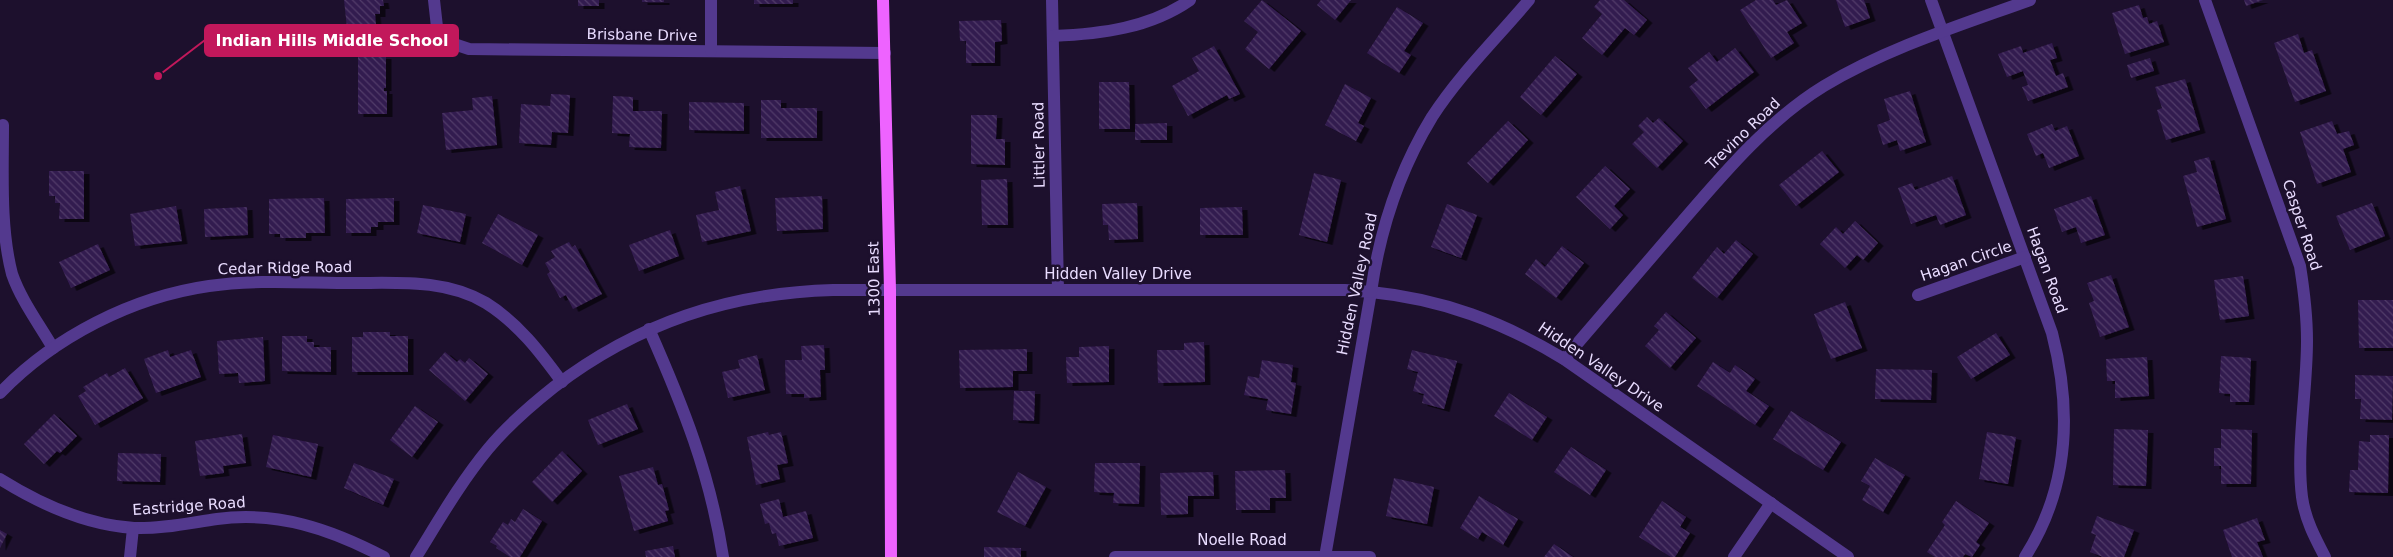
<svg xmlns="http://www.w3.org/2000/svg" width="2393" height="557" font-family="'DejaVu Sans',sans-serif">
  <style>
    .building { fill: url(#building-back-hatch); filter: url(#shadow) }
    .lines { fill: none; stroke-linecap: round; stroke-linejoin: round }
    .minor { stroke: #53398e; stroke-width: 12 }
    .tertiary { stroke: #53398e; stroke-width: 12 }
    .primary { stroke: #ee63ff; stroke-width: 12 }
    .labels { text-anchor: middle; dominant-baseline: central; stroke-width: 5; stroke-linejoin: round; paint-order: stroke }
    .street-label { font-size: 15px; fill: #e9dcff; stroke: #1d102d }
    .leader { fill: none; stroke: #c2185b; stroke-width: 2 }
    .callout-dot { fill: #c2185b; stroke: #1d102d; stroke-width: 2 }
    .callout { fill: #c2185b; stroke: #c2185b; stroke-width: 2 }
    .callout-label { font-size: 16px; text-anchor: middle; font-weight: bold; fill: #fff }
  </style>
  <defs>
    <pattern id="building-back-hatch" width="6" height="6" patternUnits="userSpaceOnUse" patternTransform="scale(1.25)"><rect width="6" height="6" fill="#331b4f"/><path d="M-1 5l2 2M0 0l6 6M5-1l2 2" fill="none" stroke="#513c69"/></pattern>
    <filter id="shadow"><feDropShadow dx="5.5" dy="3" stdDeviation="0" flood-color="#0009"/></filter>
  </defs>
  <rect width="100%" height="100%" fill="#1d102d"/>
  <g class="building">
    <path d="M344 0H383L384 6H380V14H375L376 25 347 28Z"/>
    <rect x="578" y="0" width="21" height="6"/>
    <rect x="642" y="0" width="22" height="2"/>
    <rect x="754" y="0" width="39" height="4"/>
    <path d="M1262 0 1301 31 1269 69 1245 49 1258 32 1244 21Z"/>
    <path d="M1321 0H1351L1335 20 1317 5Z"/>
    <path d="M1600 0H1624L1647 20 1634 35 1625 28 1602 55 1582 38 1602 14 1594 7Z"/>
    <path d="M1756 0H1773L1776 5 1787 0 1802 23 1787 32 1794 43 1771 58 1740 10Z"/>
    <path d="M1836 0H1864L1870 18 1845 27Z"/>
    <path d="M2244 0H2263L2246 6Z"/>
    <path d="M2139 5 2143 18 2147 17 2149 24 2157 21 2164 42 2125 54 2112 13Z"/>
    <path d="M1397 7 1423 23 1404 51 1411 55 1399 73 1367 53Z"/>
    <path d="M1001 20 1002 41 995 42V63H966V41H960L959 21Z"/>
    <path d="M2298 34 2304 53 2312 50 2326 91 2295 102 2274 43Z"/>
    <path d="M2052 43 2057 58 2050 60 2056 76 2063 73 2068 87 2028 101 2022 87 2028 85 2023 71 2007 77 1998 54 2021 46 2023 53Z"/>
    <path d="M1214 46 1240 94 1229 99 1227 95 1188 116 1172 86 1199 71 1192 58Z"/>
    <path d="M1735 48 1754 72 1706 109 1689 87 1698 80 1688 68 1709 52 1717 62Z"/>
    <path d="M358 56H386V88H384V91H387V114H358Z"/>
    <path d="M1555 56 1577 74 1541 115 1520 97Z"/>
    <path d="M2150 58 2154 71 2131 78 2127 65Z"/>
    <path d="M2185 79 2200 130 2166 140 2157 110 2162 108 2155 87Z"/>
    <path d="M1099 82H1129L1130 129H1099Z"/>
    <path d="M1345 84 1371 98 1358 123 1364 126 1356 141 1325 125Z"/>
    <path d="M1910 91 1926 142 1900 151 1897 140 1883 145 1877 125 1890 120 1884 99Z"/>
    <path d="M551 94 570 95 568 133 552 132 551 145 519 143 521 104 550 106Z"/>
    <path d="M492 96 497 145 446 150 442 113 473 110 472 98Z"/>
    <path d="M613 96 633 97V111H662L661 148 629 147 630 134 612 133Z"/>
    <path d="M761 100H781V108H817V138H761Z"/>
    <path d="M689 102 744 103V131L689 130Z"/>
    <path d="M971 115H997L996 139H1005V165L971 164Z"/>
    <path d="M1647 117 1653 123 1659 118 1683 141 1657 168 1632 144 1644 132 1638 126Z"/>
    <path d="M1508 121 1528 140 1488 183 1467 163Z"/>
    <path d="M2332 121 2337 134 2349 131 2354 145 2343 149 2351 172 2317 184 2300 132Z"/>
    <path d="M1167 123V140H1135V124Z"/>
    <path d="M2052 124 2055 131 2067 126 2079 156 2049 168 2043 153 2036 156 2027 134Z"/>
    <path d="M1822 151 1839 172 1796 206 1779 185Z"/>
    <path d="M2209 157 2226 219 2197 227 2183 176 2197 172 2194 161Z"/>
    <path d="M1605 166 1630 189 1614 206 1623 215 1610 229 1576 197Z"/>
    <path d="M49 171H84V219H59L60 203H55V196H49Z"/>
    <path d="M1314 173 1341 180 1327 242 1299 235Z"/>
    <path d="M1952 176 1966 215 1940 225 1936 215 1911 224 1898 188 1912 183 1915 190Z"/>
    <path d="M1007 179 1008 225H982L981 180Z"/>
    <path d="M740 186 751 231 702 242 696 215 719 210 715 192Z"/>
    <path d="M822 196 823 229 777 231 775 198Z"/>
    <path d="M2091 196 2105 235 2081 243 2076 227 2062 232 2054 209Z"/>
    <path d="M324 198 325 233H306V238H280V234H269V199Z"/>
    <path d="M394 198V222H378V227H371V233H346V199Z"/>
    <path d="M1137 203 1138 239 1109 240 1108 225H1103L1102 204Z"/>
    <path d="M2372 203 2385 236 2350 250 2336 216Z"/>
    <path d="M1447 204 1477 215 1461 258 1431 247Z"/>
    <path d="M423 205 466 214 460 242 417 233Z"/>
    <path d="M176 206 182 241 135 246 130 214Z"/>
    <path d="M247 207 248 235 205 237 204 209Z"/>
    <path d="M1242 207 1243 235H1200V208Z"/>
    <path d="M498 214 538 235 522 265 482 243Z"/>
    <path d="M1855 221 1878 243 1863 260 1857 255 1845 268 1820 244 1836 227 1843 234Z"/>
    <path d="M670 230 679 256 639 271 629 245Z"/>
    <path d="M1736 240 1753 254 1717 298 1692 278 1717 247 1724 254Z"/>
    <path d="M569 242 572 247 575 245 602 294 573 309 566 295 560 298 547 274 550 272 545 263 555 257 551 251Z"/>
    <path d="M98 244 110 270 71 288 59 262Z"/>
    <path d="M1562 246 1584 263 1556 298 1525 274 1536 259 1545 267Z"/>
    <path d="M2111 275 2129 327 2100 337 2089 303 2094 301 2087 283Z"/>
    <path d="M2243 276 2249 316 2220 320 2214 280Z"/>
    <path d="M2358 300H2393V348H2359Z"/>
    <path d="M1845 302 1862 348 1831 359 1814 314Z"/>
    <path d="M1666 312 1696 338 1670 368 1645 346 1659 330 1654 326Z"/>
    <path d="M363 332H390V336H408V372H352V337H363Z"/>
    <path d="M1996 333 2010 355 1971 379 1957 357Z"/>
    <path d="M282 336H307V342H314V347H331V372L282 371Z"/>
    <path d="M263 337 265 381 239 383 238 373 219 374 217 341Z"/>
    <path d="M1204 342 1205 382 1158 383 1157 350H1184V343Z"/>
    <path d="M824 345 825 370H820L821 397 804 398V394H786L785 360H802L801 346Z"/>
    <path d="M1109 346V382L1067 383 1066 357H1079V347Z"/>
    <path d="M1027 349V371H1013V387L960 388 959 350Z"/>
    <path d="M168 350 170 357 191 350 201 377 156 393 144 359Z"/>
    <path d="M1412 350 1457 361 1444 409 1422 403 1424 394 1413 391 1418 372 1407 369Z"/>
    <path d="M445 352 457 362 460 359 465 363 469 358 488 374 465 401 429 370Z"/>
    <path d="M757 355 765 390 728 398 722 372 740 368 738 360Z"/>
    <path d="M2221 356 2251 358 2249 402H2230V394L2219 393Z"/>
    <path d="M2147 357 2149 396 2115 398V381H2107L2106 359Z"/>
    <path d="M1262 360 1293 365 1291 382 1296 383 1291 414 1266 410 1268 399 1244 395 1248 376 1259 378Z"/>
    <path d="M1713 362 1730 373 1735 365 1755 379 1746 391 1769 406 1755 425 1697 386Z"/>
    <path d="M125 368 143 398 95 425 78 396 86 391 83 387 107 373 109 377Z"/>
    <path d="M1876 369 1932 370 1931 400 1875 399Z"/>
    <path d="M2355 375 2393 376 2392 420 2360 419 2361 399H2355Z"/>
    <path d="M1014 391H1035L1034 421 1013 420Z"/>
    <path d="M1509 393 1547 417 1532 440 1494 416Z"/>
    <path d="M627 404 638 429 598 445 588 420Z"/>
    <path d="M415 406 438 422 412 457 390 440Z"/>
    <path d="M1791 411 1841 442 1823 470 1773 439Z"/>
    <path d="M54 414 77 436 60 453 57 451 44 464 24 444Z"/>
    <path d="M2114 429 2148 430 2146 486 2113 485Z"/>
    <path d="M2221 429 2252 430 2251 484H2221V466H2214V448H2221Z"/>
    <path d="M768 432 769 435 781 432 788 463 777 465 780 479 756 485 747 437Z"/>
    <path d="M1987 432 2016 437 2008 484 1979 479Z"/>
    <path d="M242 434 246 463 223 466 224 473 200 476 195 441Z"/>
    <path d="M273 435 318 444 311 477 266 467Z"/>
    <path d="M2370 435H2389L2388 493 2349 492 2350 470H2358L2359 441 2370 442Z"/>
    <path d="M1571 447 1606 470 1590 495 1554 472Z"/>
    <path d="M562 451 582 471 552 502 532 482Z"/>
    <path d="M118 453 161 454 160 482 117 481Z"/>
    <path d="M1875 458 1905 475 1883 512 1862 500 1870 486 1861 481Z"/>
    <path d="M354 463 394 479 383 505 344 488Z"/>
    <path d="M1095 463H1140L1139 504 1113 503 1114 493 1094 492Z"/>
    <path d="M653 467 658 485 662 484 669 510 665 511 668 521 634 531 619 476Z"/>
    <path d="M1285 470 1286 498H1270V510H1236L1235 471Z"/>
    <path d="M1018 472 1046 487 1025 526 997 512Z"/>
    <path d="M1213 472 1214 496H1188V514L1161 515 1160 473Z"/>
    <path d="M1394 478 1434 487 1427 524 1386 516Z"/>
    <path d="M1479 496 1518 519 1503 545 1482 532 1478 539 1460 528Z"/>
    <path d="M779 499 783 517 806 511 813 538 779 546 776 533 772 534 769 523 765 524 760 504Z"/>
    <path d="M1662 501 1686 517 1680 527 1690 533 1675 557H1671L1639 537Z"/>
    <path d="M1956 501 1989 523 1976 542 1980 545 1972 557 1965 554 1963 557H1935L1927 552 1945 525 1942 522Z"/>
    <path d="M523 509 542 521 520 557H510L496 548 497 546 490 542 503 522 508 525 511 519 515 522Z"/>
    <path d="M2097 516 2134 530 2124 557H2103L2090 552 2096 535 2091 533Z"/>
    <path d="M2257 518 2265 540 2257 542 2263 557H2232L2223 530Z"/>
    <path d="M0 530 7 534 0 548Z"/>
    <path d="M1554 544 1573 557H1544Z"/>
    <path d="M673 546 675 557H646L645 551Z"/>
    <path d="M984 547 1021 548V557H984Z"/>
  </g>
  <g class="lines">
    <g class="minor">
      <path d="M434 0 437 27 442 40 469 49 885 53"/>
      <path d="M711 0V51"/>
      <path d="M1052 0 1058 290"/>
      <path d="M1931 0 2052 333C2072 410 2069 488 2025 557"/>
      <path d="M2205 0 2300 266C2304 291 2307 316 2307 341 2307 391 2296 448 2302 497 2305 519 2315 538 2325 557"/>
      <path d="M1053 36C1101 34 1150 28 1190 0"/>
      <path d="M3 125C3 174 0 228 12 274 21 300 39 324 53 348"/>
      <path d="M1918 295 2025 257"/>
      <path d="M649 329C683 406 710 473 723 557"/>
      <path d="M1564 359C1603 314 1641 269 1680 224 1723 174 1767 121 1824 86 1887 48 1961 25 2030 0"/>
      <path d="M0 393C54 337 132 297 209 286 256 279 306 283 353 283 398 283 446 279 486 303 518 323 540 352 562 382"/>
      <path d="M0 479C40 504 86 525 134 528 162 529 189 523 217 519 278 511 330 529 384 557"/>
      <path d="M130 557 133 528"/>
      <path d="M1115 557H1370"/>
      <path d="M1325 557 1371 292C1442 299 1503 322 1564 359L1848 557"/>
      <path d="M1734 557 1771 503"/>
    </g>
    <path class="tertiary" d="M416 557C439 520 460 483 488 449 507 426 530 406 554 387 638 323 728 293 833 290H1345L1371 292C1380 229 1399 171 1432 117 1459 75 1497 38 1529 0"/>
    <path class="primary" d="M883 0 890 290 891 557"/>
  </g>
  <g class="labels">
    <g class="street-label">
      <text transform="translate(642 35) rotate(1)">Brisbane Drive</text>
      <text transform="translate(1743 134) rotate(-44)">Trevino Road</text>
      <text transform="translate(1039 145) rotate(-91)">Littler Road</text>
      <text transform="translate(2302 225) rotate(72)">Casper Road</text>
      <text transform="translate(1966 261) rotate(-19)">Hagan Circle</text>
      <text transform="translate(285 268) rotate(-1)">Cedar Ridge Road</text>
      <text transform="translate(2047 270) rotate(70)">Hagan Road</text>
      <text x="1118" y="274">Hidden Valley Drive</text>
      <text transform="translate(874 279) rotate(-91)">1300 East</text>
      <text transform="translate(1357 284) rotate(-78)">Hidden Valley Road</text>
      <text transform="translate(1601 367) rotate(34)">Hidden Valley Drive</text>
      <text transform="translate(189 506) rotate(-4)">Eastridge Road</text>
      <text x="1242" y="540">Noelle Road</text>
    </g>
  </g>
  <path class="leader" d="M158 76L205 40"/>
  <circle class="callout-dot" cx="158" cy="76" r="5"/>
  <rect class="callout" x="205" y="25" width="253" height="31" rx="5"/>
  <g class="callout-label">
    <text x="332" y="46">Indian Hills Middle School</text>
  </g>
</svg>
